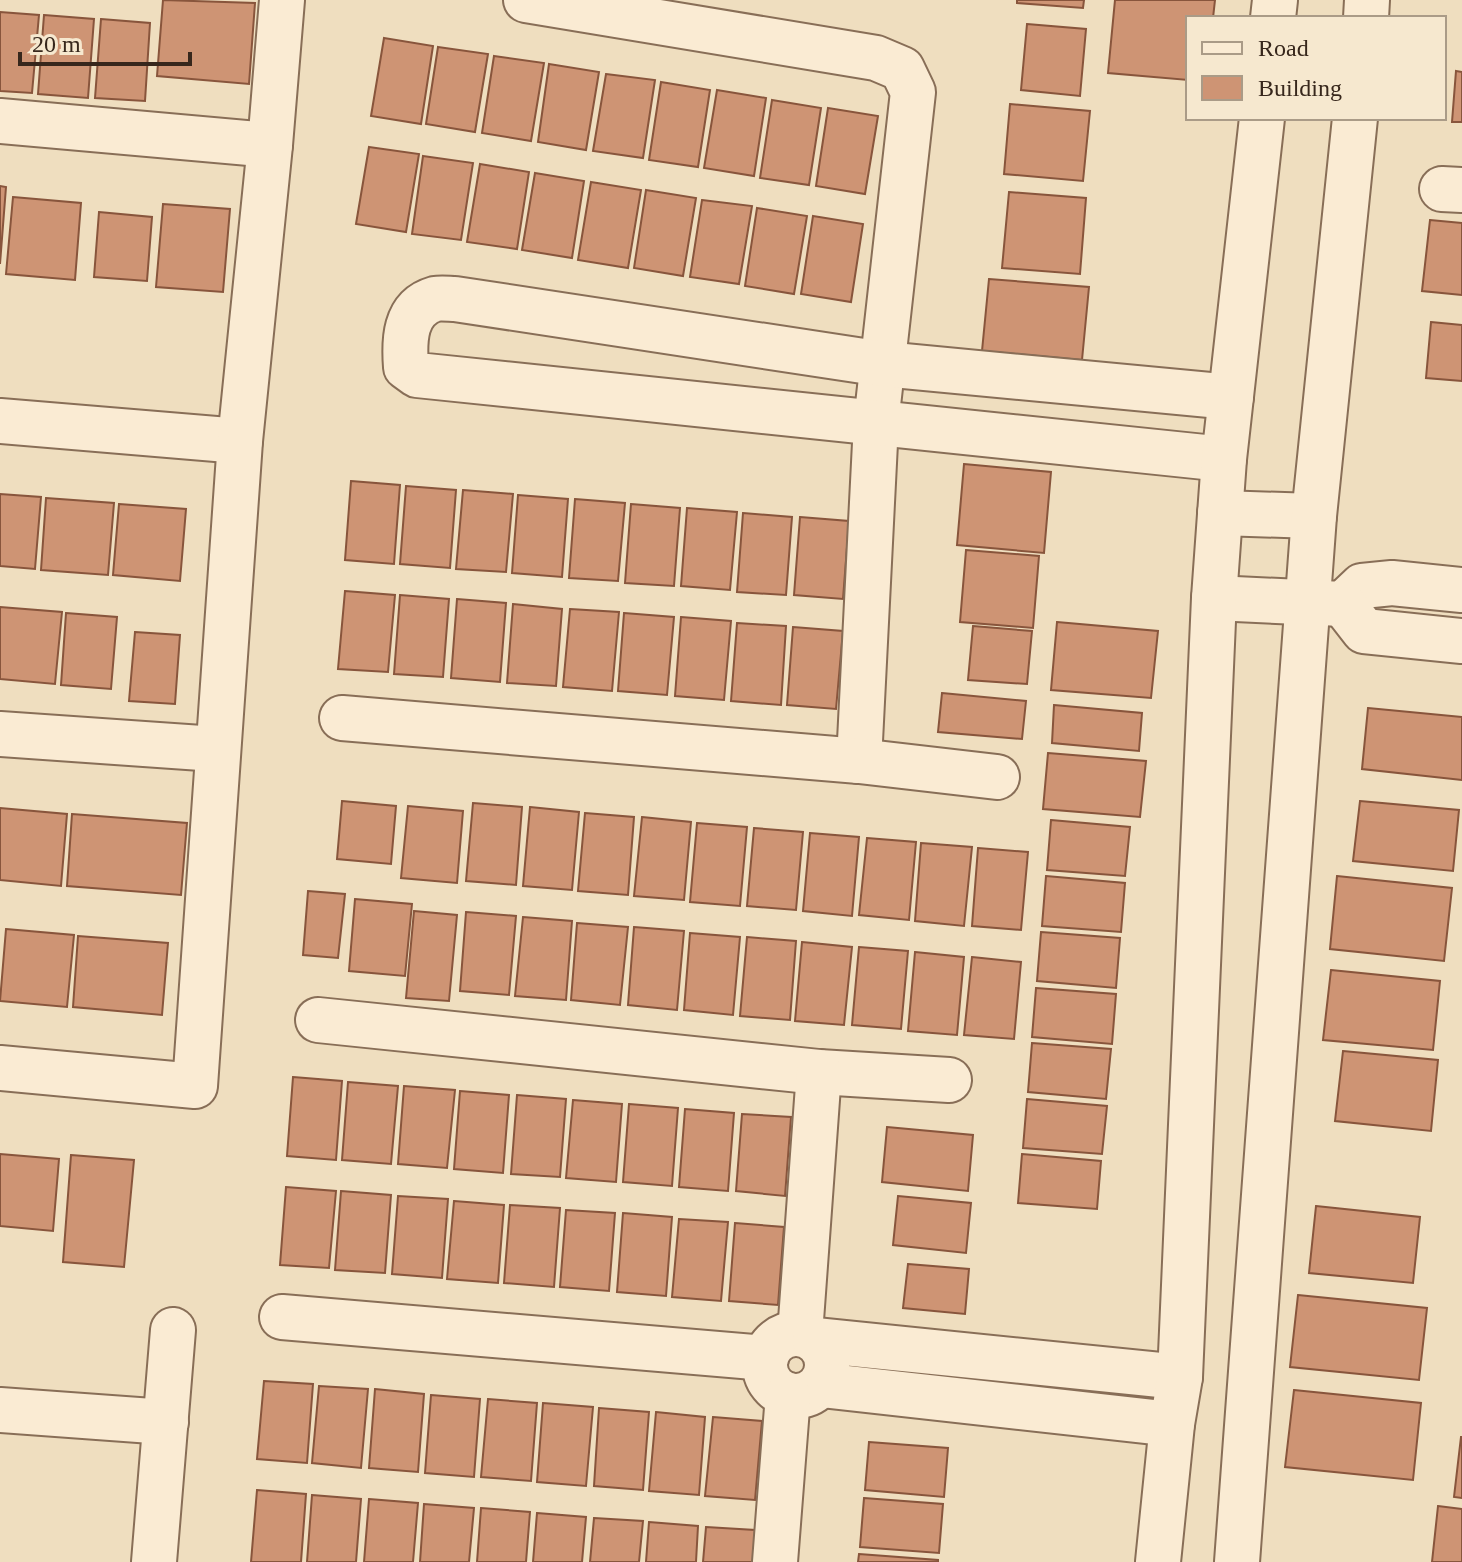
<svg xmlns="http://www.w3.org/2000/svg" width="1462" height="1562" font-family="'Times New Roman',serif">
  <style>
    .building { fill: #ce9474; stroke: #88553c; stroke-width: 2 }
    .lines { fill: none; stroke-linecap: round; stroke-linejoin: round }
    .minor-casing { stroke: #886e57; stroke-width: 48 }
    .minor { stroke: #faebd3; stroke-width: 44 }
  </style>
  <rect width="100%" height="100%" fill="#efdebf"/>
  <g class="building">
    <path d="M163 0 255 3 249 84 157 76Z"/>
    <path d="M1017 0H1084L1083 8 1017 3Z"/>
    <path d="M1115 0H1215L1213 18H1188V80L1108 73Z"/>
    <path d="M0 12 39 15 32 93 0 91Z"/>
    <path d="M44 15 94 19 88 98 38 94Z"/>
    <path d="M101 19 150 23 145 101 95 98Z"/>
    <path d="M1027 24 1086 29 1080 96 1021 90Z"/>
    <path d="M384 38 433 46 421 124 371 116Z"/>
    <path d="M438 47 488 54 475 132 426 124Z"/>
    <path d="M494 56 544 63 531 141 482 133Z"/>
    <path d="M549 64 599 72 586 150 538 142Z"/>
    <path d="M1456 71 1462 72V122H1452Z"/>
    <path d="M606 74 655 80 643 158 593 151Z"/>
    <path d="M661 82 710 90 698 167 649 160Z"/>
    <path d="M717 90 766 98 754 176 704 168Z"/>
    <path d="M772 100 821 108 809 185 760 178Z"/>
    <path d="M1010 104 1090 111 1083 181 1004 174Z"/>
    <path d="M828 108 878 116 865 194 816 186Z"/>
    <path d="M369 147 419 154 406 232 356 224Z"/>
    <path d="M423 156 473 163 461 240 412 234Z"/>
    <path d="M480 164 529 172 517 249 467 242Z"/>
    <path d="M535 173 584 181 572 258 522 250Z"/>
    <path d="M591 182 641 190 628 268 578 260Z"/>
    <path d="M0 186 6 187 0 264Z"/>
    <path d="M646 190 696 198 683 276 634 268Z"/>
    <path d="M1009 192 1086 198 1080 274 1002 268Z"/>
    <path d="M13 197 81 203 75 280 6 274Z"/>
    <path d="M702 200 752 206 739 284 690 277Z"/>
    <path d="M163 204 230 209 223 292 156 287Z"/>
    <path d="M757 208 807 216 794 294 745 286Z"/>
    <path d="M99 212 152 217 147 281 94 277Z"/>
    <path d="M813 216 863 224 851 302 801 294Z"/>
    <path d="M1430 220 1462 223V295L1422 291Z"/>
    <path d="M989 279 1089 287 1082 360 982 351Z"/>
    <path d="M1431 322 1462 325V381L1426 378Z"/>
    <path d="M964 464 1051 472 1044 553 957 545Z"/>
    <path d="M351 481 400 485 394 564 345 560Z"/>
    <path d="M406 486 456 490 450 568 400 564Z"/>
    <path d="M463 490 513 494 506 572 456 569Z"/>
    <path d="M0 494 41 497 35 569 0 566Z"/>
    <path d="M518 495 568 499 562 577 512 573Z"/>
    <path d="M46 498 114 503 108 575 41 570Z"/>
    <path d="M575 499 625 503 618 581 569 578Z"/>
    <path d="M119 504 186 509 180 581 113 575Z"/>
    <path d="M631 504 680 508 674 586 625 583Z"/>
    <path d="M687 508 737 512 730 590 681 586Z"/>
    <path d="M743 513 792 517 786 595 737 592Z"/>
    <path d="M800 517 849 521 843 599 794 595Z"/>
    <path d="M966 550 1039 556 1033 628 960 622Z"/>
    <path d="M345 591 395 595 388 672 338 669Z"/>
    <path d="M400 595 449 599 443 677 394 674Z"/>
    <path d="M457 599 506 603 500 682 451 678Z"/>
    <path d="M513 604 562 609 556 686 507 683Z"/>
    <path d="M0 607 62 612 55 684 0 679Z"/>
    <path d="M570 609 619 612 612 691 563 687Z"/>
    <path d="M66 613 117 617 111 689 61 685Z"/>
    <path d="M624 613 674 617 667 695 618 691Z"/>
    <path d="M681 617 731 621 724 700 675 696Z"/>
    <path d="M1057 622 1158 631 1151 698 1051 690Z"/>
    <path d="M737 623 786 626 781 705 731 701Z"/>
    <path d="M973 626 1032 631 1027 684 968 680Z"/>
    <path d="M793 627 843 631 836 709 787 705Z"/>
    <path d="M135 632 180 635 175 704 129 701Z"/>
    <path d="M942 693 1026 701 1022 739 938 732Z"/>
    <path d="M1054 705 1142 713 1139 751 1052 743Z"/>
    <path d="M1368 708 1462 717V780L1362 769Z"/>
    <path d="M1048 753 1146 761 1140 817 1043 809Z"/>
    <path d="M342 801 396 806 391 864 337 859Z"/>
    <path d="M1360 801 1459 810 1453 871 1353 861Z"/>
    <path d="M473 803 522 807 516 885 466 881Z"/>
    <path d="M408 806 463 811 457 883 401 878Z"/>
    <path d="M530 807 579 812 572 890 523 886Z"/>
    <path d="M0 808 67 814 61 886 0 880Z"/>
    <path d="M585 813 634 817 628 895 578 891Z"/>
    <path d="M72 814 187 823 181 895 67 886Z"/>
    <path d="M642 817 691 822 684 900 634 896Z"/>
    <path d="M1051 820 1130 827 1125 876 1047 870Z"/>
    <path d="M697 823 747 827 740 906 690 902Z"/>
    <path d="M754 828 803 832 796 910 747 906Z"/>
    <path d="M810 833 859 837 852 916 803 911Z"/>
    <path d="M867 838 916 842 909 920 859 915Z"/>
    <path d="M921 843 972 847 964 926 915 921Z"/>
    <path d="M978 848 1028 852 1021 930 972 926Z"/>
    <path d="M1046 876 1125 883 1121 932 1042 926Z"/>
    <path d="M1337 876 1452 888 1444 961 1330 949Z"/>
    <path d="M308 891 345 894 338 958 303 955Z"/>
    <path d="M355 899 412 904 405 976 349 971Z"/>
    <path d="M414 911 457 915 449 1001 406 998Z"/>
    <path d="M466 912 516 916 509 995 460 991Z"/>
    <path d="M523 917 572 921 566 1000 515 996Z"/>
    <path d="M577 923 628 927 620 1005 571 1000Z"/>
    <path d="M634 927 684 931 677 1010 628 1005Z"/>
    <path d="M6 929 74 935 67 1007 0 1001Z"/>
    <path d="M1041 932 1120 938 1116 988 1037 981Z"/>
    <path d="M690 933 740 937 733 1015 684 1010Z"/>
    <path d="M78 936 168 943 162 1015 73 1007Z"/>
    <path d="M747 937 796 941 790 1020 740 1016Z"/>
    <path d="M802 942 852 947 844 1025 795 1021Z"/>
    <path d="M859 947 908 951 901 1029 852 1025Z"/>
    <path d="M915 952 964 957 957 1035 908 1031Z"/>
    <path d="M972 957 1021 962 1014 1039 964 1035Z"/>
    <path d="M1331 970 1440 981 1433 1050 1323 1040Z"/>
    <path d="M1036 988 1116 994 1112 1044 1032 1037Z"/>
    <path d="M1032 1043 1111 1049 1106 1099 1028 1092Z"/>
    <path d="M1343 1051 1438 1060 1431 1131 1335 1121Z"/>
    <path d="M293 1077 342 1081 336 1160 287 1156Z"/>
    <path d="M348 1082 398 1086 391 1164 342 1160Z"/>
    <path d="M404 1086 455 1090 447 1168 398 1164Z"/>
    <path d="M460 1091 509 1095 503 1173 454 1169Z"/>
    <path d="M517 1095 566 1099 560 1177 511 1174Z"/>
    <path d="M1027 1099 1107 1106 1102 1154 1023 1148Z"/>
    <path d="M573 1100 622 1104 616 1182 566 1178Z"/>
    <path d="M629 1104 678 1108 672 1186 623 1182Z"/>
    <path d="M685 1109 734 1113 728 1191 679 1187Z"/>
    <path d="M742 1114 791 1117 785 1196 736 1191Z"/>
    <path d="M887 1127 973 1135 968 1191 882 1182Z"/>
    <path d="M0 1154 59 1159 53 1231 0 1226Z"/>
    <path d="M1022 1154 1101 1161 1097 1209 1018 1203Z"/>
    <path d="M71 1155 134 1160 124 1267 63 1262Z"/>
    <path d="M286 1187 336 1191 329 1268 280 1265Z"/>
    <path d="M341 1191 391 1195 385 1273 335 1270Z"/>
    <path d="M398 1196 448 1199 442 1278 392 1274Z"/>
    <path d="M898 1196 971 1203 966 1253 893 1245Z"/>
    <path d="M454 1201 504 1205 498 1283 447 1279Z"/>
    <path d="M510 1205 560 1208 554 1287 504 1283Z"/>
    <path d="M1316 1206 1420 1217 1413 1283 1309 1273Z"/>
    <path d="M566 1210 615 1213 609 1291 560 1287Z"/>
    <path d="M623 1213 672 1217 666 1296 617 1292Z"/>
    <path d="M679 1219 728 1222 721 1301 672 1297Z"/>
    <path d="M735 1223 784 1227 778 1305 729 1301Z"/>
    <path d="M908 1264 969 1269 965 1314 903 1308Z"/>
    <path d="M1298 1295 1427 1308 1419 1380 1290 1367Z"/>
    <path d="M264 1381 313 1384 307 1463 257 1459Z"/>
    <path d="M319 1386 368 1389 361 1468 312 1463Z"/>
    <path d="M375 1389 424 1394 418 1472 369 1468Z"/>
    <path d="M1294 1390 1421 1403 1413 1480 1285 1467Z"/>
    <path d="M431 1395 480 1399 474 1477 425 1473Z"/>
    <path d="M488 1399 537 1403 531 1481 481 1477Z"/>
    <path d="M543 1403 593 1407 586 1486 537 1482Z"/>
    <path d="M599 1408 649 1412 643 1490 594 1486Z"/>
    <path d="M656 1412 705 1417 699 1495 649 1491Z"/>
    <path d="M713 1417 762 1421 755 1500 705 1496Z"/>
    <path d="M1461 1437H1462V1498L1454 1497Z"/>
    <path d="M869 1442 948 1448 944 1497 865 1490Z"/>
    <path d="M257 1490 306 1494 301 1562H251Z"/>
    <path d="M312 1495 361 1499 356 1562H307Z"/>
    <path d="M864 1498 943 1504 939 1553 860 1547Z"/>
    <path d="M369 1499 418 1503 413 1562H364Z"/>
    <path d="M424 1504 474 1508 469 1562H420Z"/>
    <path d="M1438 1506 1462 1509V1562H1432Z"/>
    <path d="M481 1508 530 1512 526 1562H477Z"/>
    <path d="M537 1513 586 1517 582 1562H533Z"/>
    <path d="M594 1518 643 1521 639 1562H590Z"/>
    <path d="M649 1522 698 1526 696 1562H646Z"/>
    <path d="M706 1527 755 1530 753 1562H703Z"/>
    <path d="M859 1554 938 1560V1562H858Z"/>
  </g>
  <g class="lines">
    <defs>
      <g id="minor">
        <path d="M526 0 876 58 902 69 913 92 876 423 859 761"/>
        <path d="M1273 18 1275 0"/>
        <path d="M1366 18 1367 0"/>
        <path d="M0 121 270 145"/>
        <path d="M1442 189 1462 190"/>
        <path d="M0 421 240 441"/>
        <path d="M1224 459 417 375 406 367C404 341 404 308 435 299 441 298 450 299 455 299L883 364 1231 397"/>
        <path d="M1220 513 1314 516"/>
        <path d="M1214 598 1343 604 1362 586 1392 583 1462 590"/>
        <path d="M1343 604 1364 631 1462 641"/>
        <path d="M342 718 859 761 997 777"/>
        <path d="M0 734 216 749"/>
        <path d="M318 1020 819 1072 949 1080"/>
        <path d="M0 1068 195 1086 240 441 270 145 282 0"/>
        <path d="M282 1317 766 1358"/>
        <path d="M800 1334 819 1072"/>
        <circle cx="796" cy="1365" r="31"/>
        <path d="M815 1340 1180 1377"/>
        <path d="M821 1385 1172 1424"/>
        <path d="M0 1410 166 1422"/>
        <path d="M154 1562 173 1330"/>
        <path d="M775 1562 788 1395"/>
        <path d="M1158 1562 1172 1424 1180 1377 1214 598 1224 459 1262 118"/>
        <path d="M1237 1562 1314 516 1355 118"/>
      </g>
    </defs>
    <use href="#minor" class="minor-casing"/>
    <use href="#minor" class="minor"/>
  </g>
  <rect x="1186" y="16" width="260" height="104" fill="#f6e8cf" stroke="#aa9b87" stroke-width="2"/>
  <rect x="1202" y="42" width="40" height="12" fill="#faebd3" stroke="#aa9b87" stroke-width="2"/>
  <text x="1258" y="56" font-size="24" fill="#37271c">Road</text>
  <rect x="1202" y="76" width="40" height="24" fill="#ce9474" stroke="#aa9b87" stroke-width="2"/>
  <text x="1258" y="96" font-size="24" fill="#37271c">Building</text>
  <path d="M20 52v12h170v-12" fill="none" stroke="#37271c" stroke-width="4"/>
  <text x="32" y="52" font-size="24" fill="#37271c" stroke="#f6e8cf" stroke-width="6" paint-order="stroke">20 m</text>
</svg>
